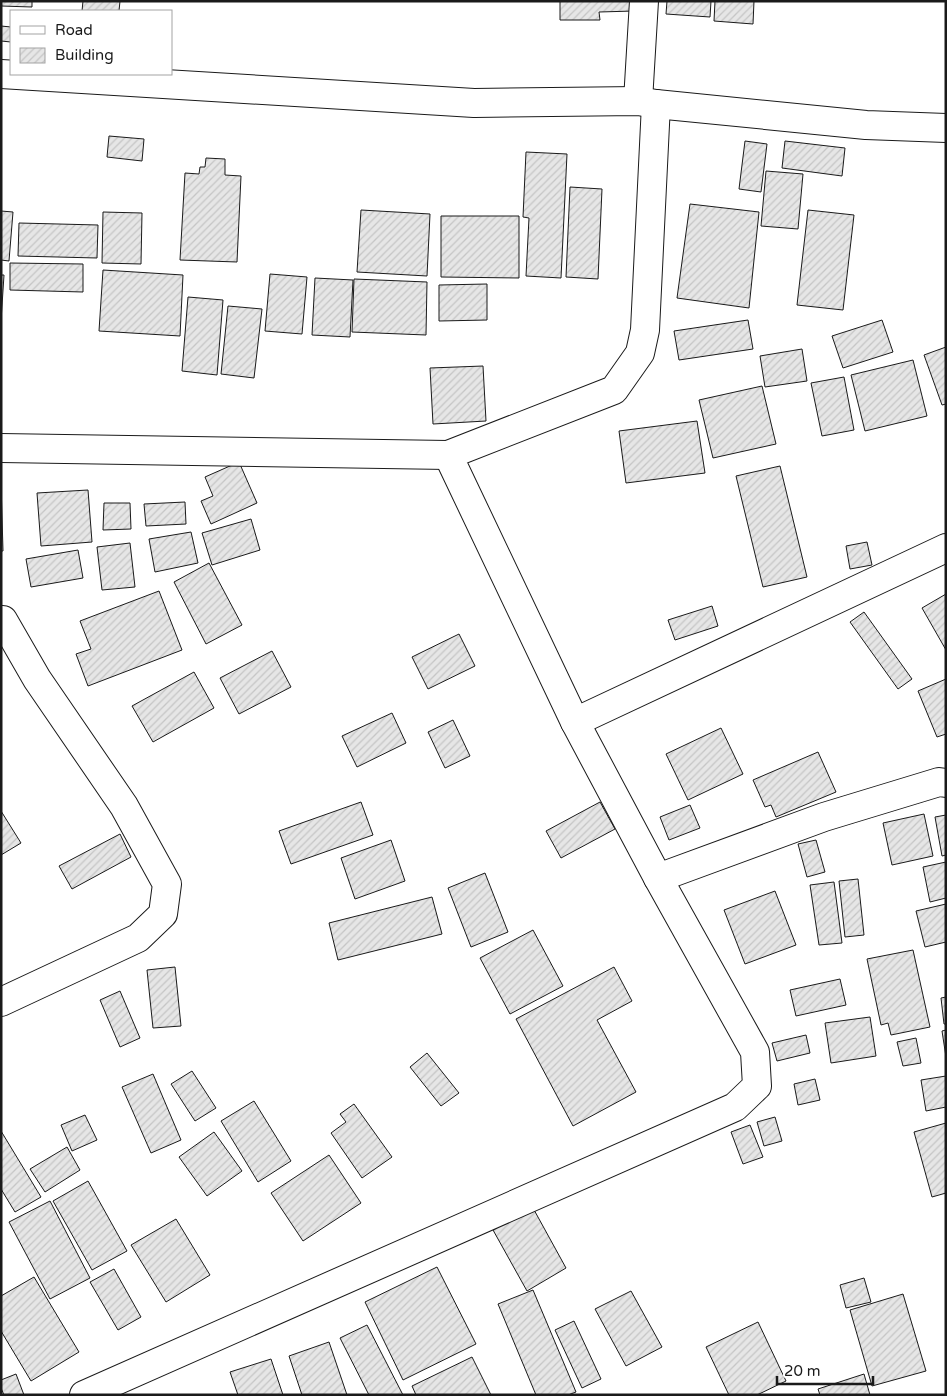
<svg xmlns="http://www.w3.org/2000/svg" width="947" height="1396" font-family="'Varela Round',sans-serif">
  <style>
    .building { fill: url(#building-hatch); stroke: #1a1a1a }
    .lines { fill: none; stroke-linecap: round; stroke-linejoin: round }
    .minor-casing { stroke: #1a1a1a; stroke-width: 30 }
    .minor { stroke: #fff; stroke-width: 28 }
  </style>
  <defs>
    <pattern id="building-hatch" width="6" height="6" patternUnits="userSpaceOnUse" patternTransform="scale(1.25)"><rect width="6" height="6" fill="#e6e6e6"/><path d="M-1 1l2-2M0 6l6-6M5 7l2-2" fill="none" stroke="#c5c5c5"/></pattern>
  </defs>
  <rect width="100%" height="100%" fill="#fff"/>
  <g class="building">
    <path d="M1 1H32V7L1 6Z"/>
    <path d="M83 1H120L119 11H82Z"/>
    <path d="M560 1H634V11L599 12 600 20H560Z"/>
    <path d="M667 1H711L710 17 666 14Z"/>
    <path d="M715 1H754L753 24 714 21Z"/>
    <path d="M1 26 11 27V42L1 41Z"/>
    <path d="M109 136 144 139 142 161 107 157Z"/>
    <path d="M745 141 767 144 761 192 739 189Z"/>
    <path d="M785 141 845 148 842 176 782 168Z"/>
    <path d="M526 152 567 154 561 278 526 276 529 218 523 217Z"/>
    <path d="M206 158 225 159V175L241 176 237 262 180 260 185 173 199 174 200 167H205Z"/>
    <path d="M766 171 803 174 798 229 761 226Z"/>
    <path d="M570 187 602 189 598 279 566 277Z"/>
    <path d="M690 204 759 212 749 308 677 298Z"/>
    <path d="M361 210 430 214 427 276 357 272Z"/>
    <path d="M808 210 854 215 843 310 797 305Z"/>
    <path d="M1 211 13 212 9 261 1 260Z"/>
    <path d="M103 212 142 213 141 264 102 263Z"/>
    <path d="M441 216H519V278L441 277Z"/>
    <path d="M19 223 98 225 97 258 18 256Z"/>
    <path d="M10 263 83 264V292L10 290Z"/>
    <path d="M103 270 183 275 180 336 99 331Z"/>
    <path d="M270 274 307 277 302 334 265 331Z"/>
    <path d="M1 275H4L1 321Z"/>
    <path d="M315 278 353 280 350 337 312 335Z"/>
    <path d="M354 279 427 282 426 335 352 332Z"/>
    <path d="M487 284V320L439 321V285Z"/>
    <path d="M188 297 223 300 217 375 182 371Z"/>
    <path d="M228 306 262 309 254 378 221 374Z"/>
    <path d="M748 320 753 349 679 360 674 331Z"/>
    <path d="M882 320 893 352 843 368 832 336Z"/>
    <path d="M946 347V404L942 405 924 355Z"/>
    <path d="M802 349 807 381 765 387 760 356Z"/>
    <path d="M913 360 927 416 865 431 851 375Z"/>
    <path d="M483 366 486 421 433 424 430 368Z"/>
    <path d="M844 377 854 430 822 436 811 383Z"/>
    <path d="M762 386 776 444 713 458 699 400Z"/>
    <path d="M697 421 705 473 626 483 619 431Z"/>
    <path d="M239 462 257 503 211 524 201 501 213 496 205 477Z"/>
    <path d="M780 466 807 577 763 587 736 476Z"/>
    <path d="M1 482 3 551H1Z"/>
    <path d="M88 490 92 542 41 546 37 493Z"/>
    <path d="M185 502 186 524 146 526 144 504Z"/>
    <path d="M104 503H130L131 529 103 530Z"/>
    <path d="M251 519 260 550 212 565 202 533Z"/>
    <path d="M191 532 198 563 155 572 149 539Z"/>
    <path d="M867 542 872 565 850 569 846 546Z"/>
    <path d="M130 543 135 587 102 590 97 547Z"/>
    <path d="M78 550 83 578 31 587 26 559Z"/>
    <path d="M209 563 242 625 206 644 174 582Z"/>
    <path d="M159 591 182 650 88 686 76 654 91 649 80 621Z"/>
    <path d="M946 594V650L922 608Z"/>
    <path d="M712 606 718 626 675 640 668 620Z"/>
    <path d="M864 612 912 679 898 689 850 622Z"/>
    <path d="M459 634 475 666 428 689 412 657Z"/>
    <path d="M272 651 291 687 239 714 220 678Z"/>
    <path d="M194 672 214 708 153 742 132 706Z"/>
    <path d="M946 679V734L937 737 918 691Z"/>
    <path d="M392 713 406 743 357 767 342 736Z"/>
    <path d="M453 720 470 756 445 768 428 732Z"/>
    <path d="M721 728 743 774 688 800 666 754Z"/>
    <path d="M818 752 836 792 776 817 771 805 765 807 753 780Z"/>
    <path d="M361 802 373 835 291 864 279 831Z"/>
    <path d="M600 802 615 829 561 858 546 831Z"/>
    <path d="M690 805 700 828 669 840 660 817Z"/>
    <path d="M1 811 21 843 1 855Z"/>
    <path d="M924 814 933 856 892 865 883 823Z"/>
    <path d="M946 815V855L942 856 935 817Z"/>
    <path d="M120 834 131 857 72 889 59 866Z"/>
    <path d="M391 840 405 881 355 899 341 858Z"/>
    <path d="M816 840 825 872 807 877 798 844Z"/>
    <path d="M946 862V898L930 902 923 867Z"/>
    <path d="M485 873 508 932 471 947 448 888Z"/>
    <path d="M858 879 864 935 845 937 839 881Z"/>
    <path d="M834 882 842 943 819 945 810 885Z"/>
    <path d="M775 891 796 945 745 964 724 910Z"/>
    <path d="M432 897 442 934 338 960 329 923Z"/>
    <path d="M946 904V942L925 947 916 911Z"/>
    <path d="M533 930 563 986 510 1014 480 958Z"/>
    <path d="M913 950 930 1027 891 1035 888 1023 881 1025 867 959Z"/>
    <path d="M175 967 181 1026 153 1028 147 970Z"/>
    <path d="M614 967 632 1001 597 1020 636 1092 573 1126 516 1019Z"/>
    <path d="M840 979 846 1005 796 1016 790 990Z"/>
    <path d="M120 991 140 1038 120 1047 100 1000Z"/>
    <path d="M946 997V1024H944L941 998Z"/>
    <path d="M870 1017 876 1056 831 1063 825 1023Z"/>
    <path d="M946 1030V1057L942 1031Z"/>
    <path d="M806 1035 810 1053 777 1061 772 1043Z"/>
    <path d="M916 1038 921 1063 903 1066 897 1042Z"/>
    <path d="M427 1053 459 1093 441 1106 410 1067Z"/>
    <path d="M192 1071 216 1108 195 1121 171 1084Z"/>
    <path d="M153 1074 181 1140 151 1153 122 1087Z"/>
    <path d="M946 1076V1107L926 1111 921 1080Z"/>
    <path d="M815 1079 820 1100 798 1105 794 1084Z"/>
    <path d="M254 1101 291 1161 258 1182 221 1121Z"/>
    <path d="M354 1104 392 1157 362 1178 331 1133 346 1122 340 1114Z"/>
    <path d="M85 1115 97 1140 72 1151 61 1125Z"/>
    <path d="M775 1117 782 1141 764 1146 757 1122Z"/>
    <path d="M946 1123V1193L932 1197 914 1132Z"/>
    <path d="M750 1125 763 1157 743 1164 731 1132Z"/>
    <path d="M1 1131 41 1197 15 1212 1 1189Z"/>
    <path d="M214 1132 242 1171 207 1196 179 1157Z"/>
    <path d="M67 1147 80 1170 45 1192 30 1169Z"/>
    <path d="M329 1155 361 1203 303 1241 271 1193Z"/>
    <path d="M88 1181 127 1251 92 1270 53 1201Z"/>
    <path d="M50 1201 90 1278 50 1299 9 1222Z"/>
    <path d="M533 1208 566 1268 527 1291 493 1230Z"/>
    <path d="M176 1219 210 1275 166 1302 131 1245Z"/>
    <path d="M437 1267 476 1344 403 1380 365 1302Z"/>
    <path d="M114 1269 141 1317 118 1330 90 1282Z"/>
    <path d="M34 1277 79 1352 31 1381 1 1331V1296Z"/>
    <path d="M864 1278 871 1302 846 1308 840 1285Z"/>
    <path d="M533 1290 576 1392 568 1395H536L498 1304Z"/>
    <path d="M631 1291 662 1347 626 1366 595 1309Z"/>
    <path d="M903 1294 926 1371 872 1386 850 1310Z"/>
    <path d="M574 1321 601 1379 582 1388 555 1330Z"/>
    <path d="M758 1322 786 1381 757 1395H729L706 1347Z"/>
    <path d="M367 1325 403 1395H369L340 1338Z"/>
    <path d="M329 1342 347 1395H302L289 1356Z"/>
    <path d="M472 1357 491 1395H416L412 1386Z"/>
    <path d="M271 1359 283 1395H238L230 1372Z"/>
    <path d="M16 1374 24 1395H4L1 1388V1380Z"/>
    <path d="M864 1374 870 1395H820L818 1389Z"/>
  </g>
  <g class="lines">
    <defs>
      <g id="minor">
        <path d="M1 74 474 103 638 101 656 104 866 125 946 128"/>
        <path d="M638 101 644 1"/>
        <path d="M1 448 448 455"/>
        <path d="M575 722 946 548"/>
        <path d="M658 878 824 817 939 782 946 783"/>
        <path d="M1 1002 138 938 163 914 167 884 124 806 37 679 3 620"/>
        <path d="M84 1395 735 1107 757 1086 755 1052 658 878 575 722 448 455 614 390 640 353 645 330 656 104"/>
      </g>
    </defs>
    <use href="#minor" class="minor-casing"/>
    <use href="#minor" class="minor"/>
  </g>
  <rect width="947" height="1396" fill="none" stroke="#1a1a1a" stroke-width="5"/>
  <rect x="10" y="10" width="162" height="65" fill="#ffffff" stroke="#a3a3a3"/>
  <rect x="20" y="26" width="25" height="8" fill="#ffffff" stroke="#a3a3a3"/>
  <text x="55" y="35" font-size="15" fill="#1a1a1a">Road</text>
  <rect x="20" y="48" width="25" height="15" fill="url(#building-hatch)" stroke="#a3a3a3"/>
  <text x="55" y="60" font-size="15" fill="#1a1a1a">Building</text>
  <path d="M777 1376v8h96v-8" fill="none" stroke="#1a1a1a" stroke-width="2.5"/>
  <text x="784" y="1376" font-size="15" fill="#1a1a1a" stroke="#ffffff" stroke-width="4" paint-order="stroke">20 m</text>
</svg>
